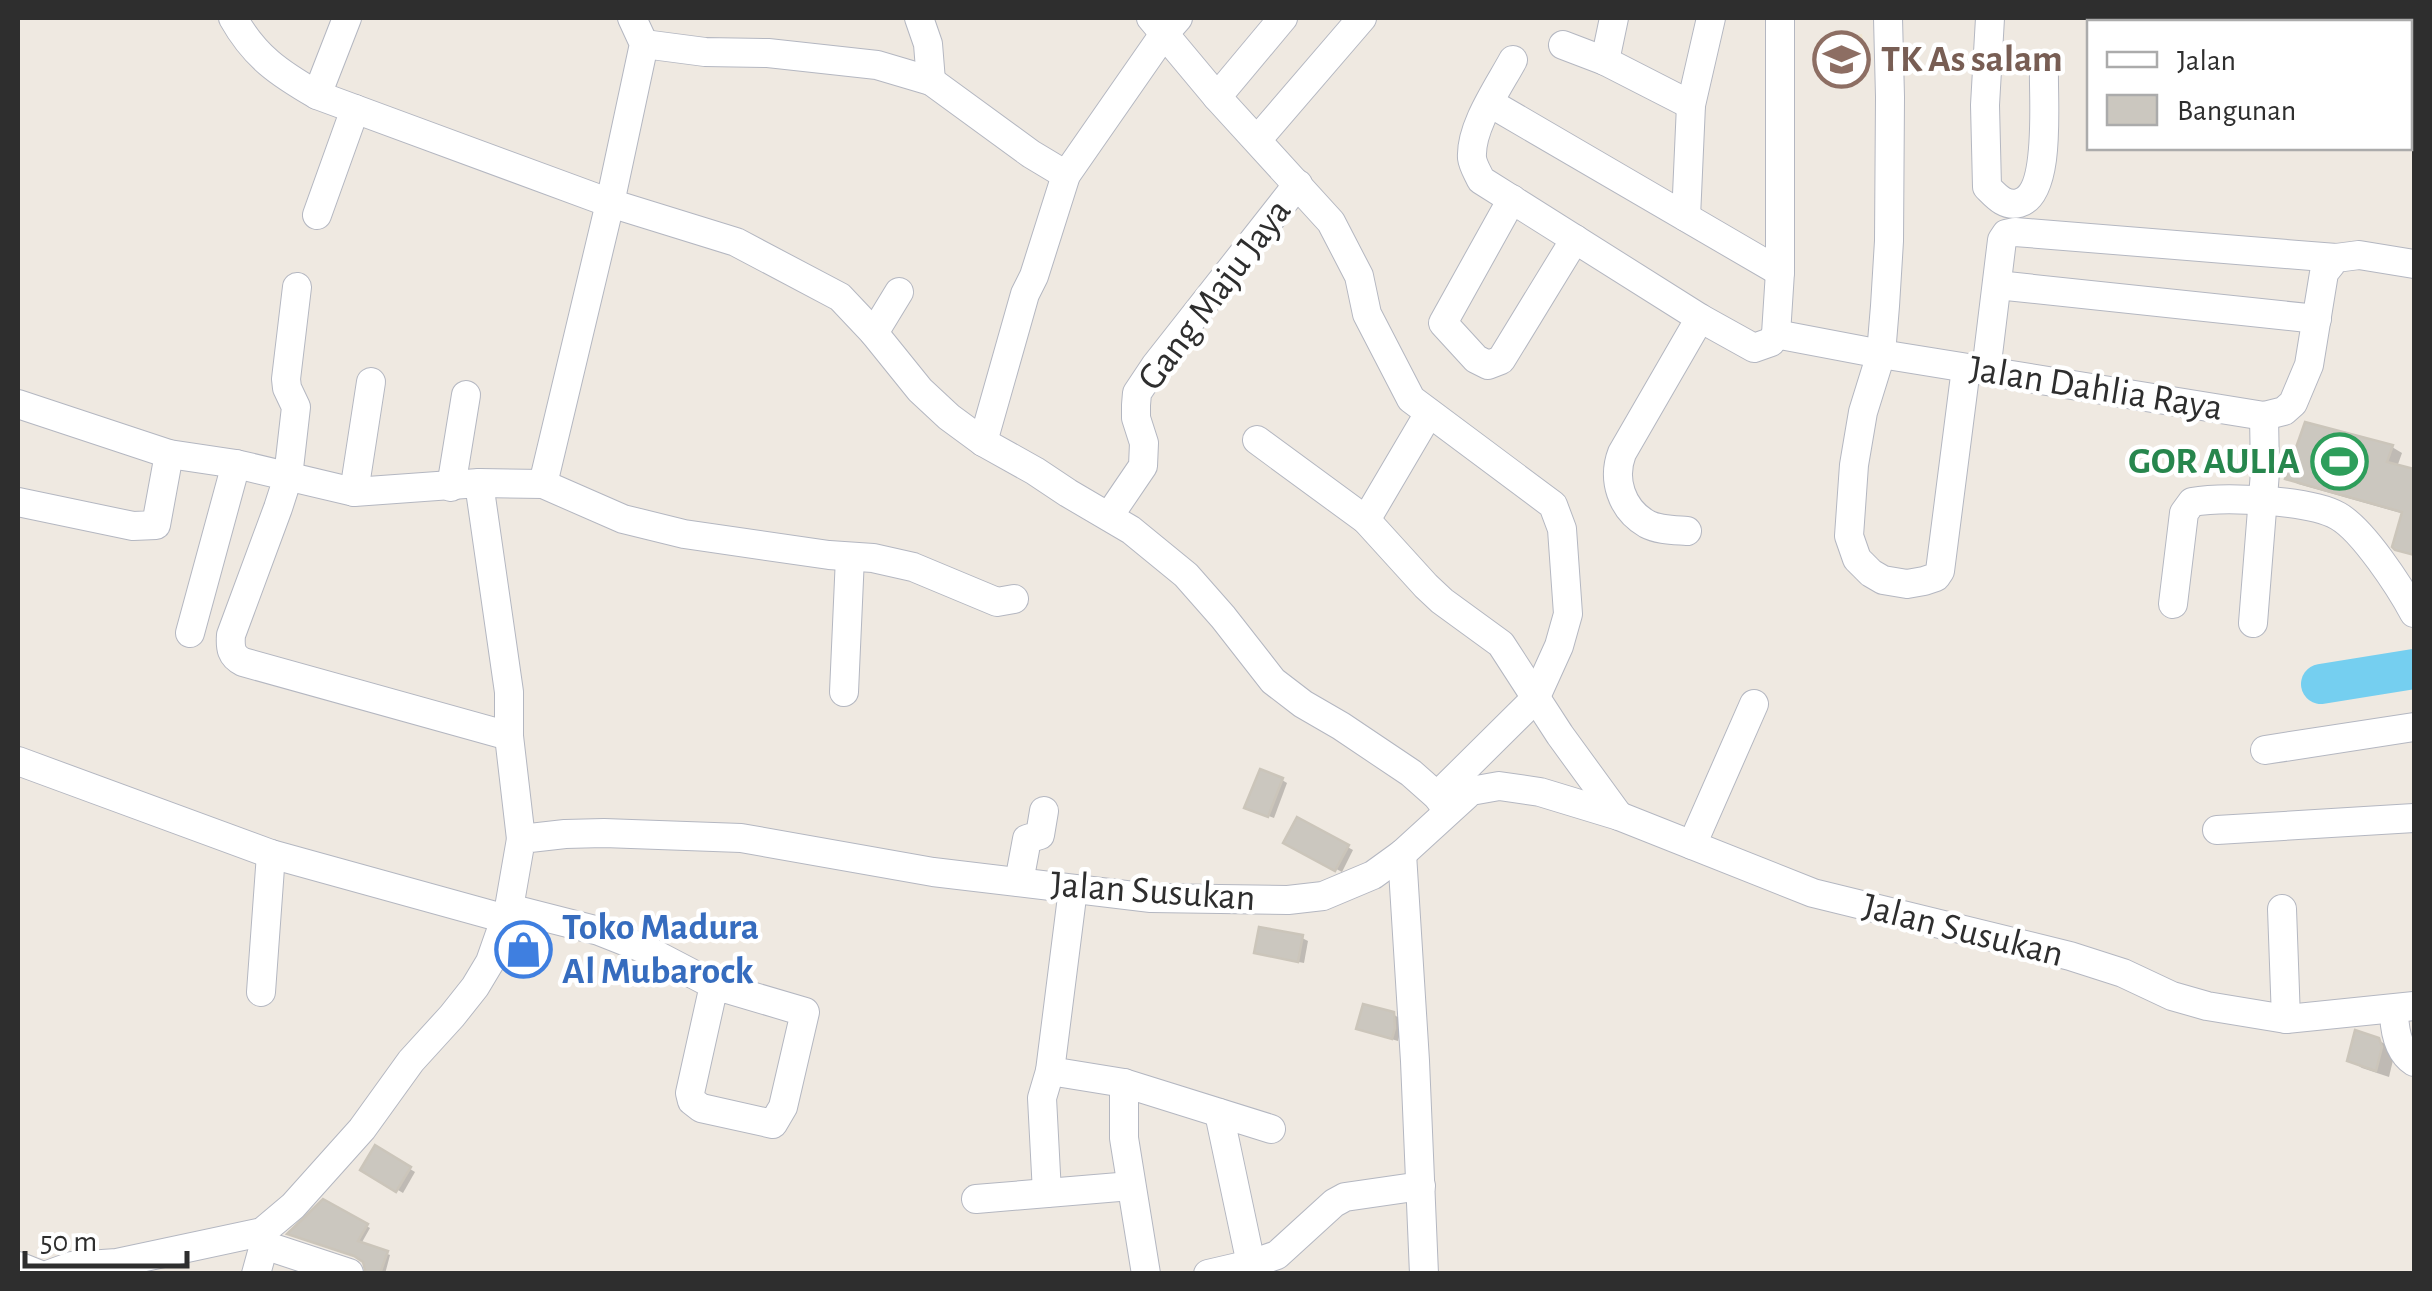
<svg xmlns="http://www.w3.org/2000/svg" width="2432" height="1291" font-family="'Alegreya Sans',sans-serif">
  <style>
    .education { fill: #f0e6d1 }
    .shadow { fill: #0003 }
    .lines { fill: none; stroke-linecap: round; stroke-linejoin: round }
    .river { stroke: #75cff0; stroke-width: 40 }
    .building { fill: #cbc7bf; stroke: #cbc5ba; stroke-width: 2.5 }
    .minor-casing { stroke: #b4b7c1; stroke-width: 30 }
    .minor { stroke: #fff; stroke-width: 28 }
    .labels { text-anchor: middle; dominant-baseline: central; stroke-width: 9; stroke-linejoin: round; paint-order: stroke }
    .education-label { font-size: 38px; font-weight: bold; fill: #785e54; stroke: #fff; text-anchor: start }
    .street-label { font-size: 38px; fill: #2e2e2e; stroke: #fff }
    .leisure-label { font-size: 38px; font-weight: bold; fill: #27864d; stroke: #fff; text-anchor: end }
    .shop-label { font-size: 38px; font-weight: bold; fill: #366cbe; stroke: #fff; text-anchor: start }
  </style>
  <rect width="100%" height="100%" fill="#efe9e1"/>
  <path class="education" d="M1862 34 1867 77 1823 81 1816 43Z"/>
  <g class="shadow">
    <path d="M2392 447 2402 453 2397 467 2414 472V553L2403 550 2404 514 2298 484 2288 478Z"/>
    <path d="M1282 780 1287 783 1274 818 1253 810Z"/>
    <path d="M1298 820 1353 850 1342 872 1286 842Z"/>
    <path d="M1302 938 1308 941 1304 963 1262 955 1257 952Z"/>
    <path d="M1393 1014 1399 1018 1400 1032 1398 1041 1364 1031Z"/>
    <path d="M2378 1040 2392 1048 2394 1056 2389 1077 2362 1068 2349 1060Z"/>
    <path d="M376 1148 415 1172 403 1193 363 1169Z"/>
    <path d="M324 1202 370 1228 361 1244 390 1255 385 1274H368V1268Z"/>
  </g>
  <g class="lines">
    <path class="river" d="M2321 684 2414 669"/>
  </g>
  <g class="building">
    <path d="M2305 422 2393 445 2387 462 2414 469V555L2395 550 2392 547 2402 512 2285 479Z"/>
    <path d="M1260 769 1283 778 1268 817 1244 808Z"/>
    <path d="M1297 817 1349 845 1335 871 1283 843Z"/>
    <path d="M1259 927 1303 935 1298 962 1254 953Z"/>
    <path d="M1363 1004 1394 1012 1395 1028 1392 1039 1356 1029Z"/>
    <path d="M2355 1030 2379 1038 2382 1047 2376 1071 2347 1061Z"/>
    <path d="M375 1145 411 1167 396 1192 360 1170Z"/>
    <path d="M323 1199 368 1224 358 1241 388 1251 380 1274H366L363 1262 354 1256 287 1234Z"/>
  </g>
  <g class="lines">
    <defs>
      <g id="minor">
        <path d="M233 18C255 57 279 73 317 95L610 203 736 242 840 297 874 333 920 390 949 417 983 442 1035 471 1068 493 1131 530 1186 575 1223 617 1273 681 1303 704 1341 726 1411 773 1437 796 1448 811"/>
        <path d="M919 18 928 44 931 81"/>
        <path d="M1151 18 1217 97 1331 222 1359 276 1367 314 1411 399 1553 505 1562 529 1568 614 1559 646 1535 699 1437 796"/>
        <path d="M1888 18 1890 97 1889 241 1885 306 1881 354 1863 412 1854 465 1849 536 1857 559 1871 573 1883 580 1907 584 1924 581 1936 577 1940 571 1966 368"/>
        <path d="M1990 18 1985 105 1987 187C1996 196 2005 207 2019 203 2052 194 2043 100 2044 71"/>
        <path d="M644 44 705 52 768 53 877 65 931 81 1031 154 1066 175"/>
        <path d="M1563 45 1605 61 1691 105"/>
        <path d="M1513 60C1499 86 1470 127 1472 158 1473 166 1478 173 1481 180L1700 318 1754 348 1771 342 1776 334 1780 272V18"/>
        <path d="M1605 61 1614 18"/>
        <path d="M317 95 347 18"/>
        <path d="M1217 97 1283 18"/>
        <path d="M1490 103 1780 272"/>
        <path d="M1258 139 1362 18"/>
        <path d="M1512 199 1443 323 1476 359 1488 365 1501 360 1575 239"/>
        <path d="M317 215 355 109"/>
        <path d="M1686 217 1691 105 1711 18"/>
        <path d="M1997 285 2317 319"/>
        <path d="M297 287 286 379 287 388 296 407 288 477 278 508 231 635C230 648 231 656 243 662L509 736"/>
        <path d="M874 333 899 292"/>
        <path d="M1776 334 1881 354 2264 416 2284 411 2293 403 2309 365 2324 273 2336 258 2359 255 2414 264"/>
        <path d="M1986 371 2002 240 2006 234 2015 232 2336 258"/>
        <path d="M18 404 169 454 236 464 354 492 479 483 543 484 623 519 684 534 829 555 873 558 913 567 997 602 1014 599"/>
        <path d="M1257 440 1366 520 1426 586 1442 601 1501 644 1560 735 1619 816"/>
        <path d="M983 442 1025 294 1034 276 1066 175 1164 34 1178 18"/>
        <path d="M479 483 509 692V736L521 839"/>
        <path d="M543 484 610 203 644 44 632 18"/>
        <path d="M451 487 466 395"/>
        <path d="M354 492 371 382"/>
        <path d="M18 502 133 526 156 525 169 454"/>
        <path d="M1109 516 1143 466 1144 443 1136 418V405L1137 393 1155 366 1298 184"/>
        <path d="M1366 520 1429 413"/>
        <path d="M1687 531C1674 530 1658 530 1647 524 1621 509 1612 479 1622 453L1700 318"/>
        <path d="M2173 604 2184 513 2192 502C2224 496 2310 500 2338 516 2363 530 2400 587 2414 613"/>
        <path d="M2253 623 2265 472 2264 416"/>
        <path d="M190 633 236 464"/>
        <path d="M844 692 850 557"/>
        <path d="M2265 750 2414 727"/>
        <path d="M18 761 271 854 506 919"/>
        <path d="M2217 830 2414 818"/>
        <path d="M1692 845 1754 704"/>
        <path d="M1402 854 1415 1061 1424 1274"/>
        <path d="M1019 882 1027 839 1040 835 1044 811"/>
        <path d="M509 908 599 931 647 950 714 985 805 1012 783 1107 773 1124 701 1108 692 1101 690 1093 714 985"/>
        <path d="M2282 909 2286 1019"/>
        <path d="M261 992 271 854"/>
        <path d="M2394 1009C2394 1029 2397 1051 2414 1062"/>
        <path d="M1050 1071 1073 889"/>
        <path d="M1124 1083V1138L1146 1274"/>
        <path d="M1219 1113 1251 1264"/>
        <path d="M1047 1193 1042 1098 1050 1071 1124 1083 1271 1129"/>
        <path d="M976 1199 1131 1186"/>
        <path d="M264 1245 349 1273"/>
        <path d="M18 1266 38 1274"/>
        <path d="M50 1274 72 1266 117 1263 262 1232 293 1206 362 1129 411 1061 452 1016 475 987 490 962 509 908 521 839 565 834 604 833 741 838 933 872 1151 898 1288 900 1323 896 1373 875 1402 854 1471 791 1499 786 1540 792 1619 816 1813 893 2070 956 2123 973 2172 996 2207 1006 2286 1019 2414 1006"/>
        <path d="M256 1274 264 1245 262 1232"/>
        <path d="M1208 1274 1251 1264 1277 1255 1334 1203 1345 1197 1421 1186"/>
      </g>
    </defs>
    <use href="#minor" class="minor-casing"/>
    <use href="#minor" class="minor"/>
  </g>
  <defs>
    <symbol id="school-ring" viewBox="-11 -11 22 22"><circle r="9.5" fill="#fff" stroke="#8d6e63" stroke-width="1.5"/><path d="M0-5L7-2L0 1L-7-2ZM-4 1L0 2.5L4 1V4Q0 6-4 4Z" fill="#8d6e63"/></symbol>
    <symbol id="stadium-ring" viewBox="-11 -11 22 22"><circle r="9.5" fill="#fff" stroke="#2e9e5b" stroke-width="1.5"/><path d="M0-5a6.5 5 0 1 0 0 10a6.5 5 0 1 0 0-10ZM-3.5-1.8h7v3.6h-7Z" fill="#2e9e5b"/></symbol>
    <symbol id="shop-ring" viewBox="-11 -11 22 22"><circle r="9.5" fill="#fff" stroke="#3f7fe0" stroke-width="1.5"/><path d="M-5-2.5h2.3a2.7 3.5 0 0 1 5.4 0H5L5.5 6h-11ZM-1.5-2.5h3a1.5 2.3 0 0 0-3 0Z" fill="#3f7fe0"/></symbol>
  </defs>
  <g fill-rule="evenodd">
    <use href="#school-ring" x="1810" y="28" width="63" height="63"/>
    <use href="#stadium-ring" x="2308" y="430" width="63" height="63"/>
    <use href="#shop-ring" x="492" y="918" width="63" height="63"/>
  </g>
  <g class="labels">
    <g class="education-label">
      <text x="1881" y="60">TK As salam</text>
    </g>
    <g class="street-label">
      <text transform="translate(1215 295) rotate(-53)">Gang Maju Jaya</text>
      <text transform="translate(2096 389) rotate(9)">Jalan Dahlia Raya</text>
      <text transform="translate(1153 892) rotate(4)">Jalan Susukan</text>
      <text transform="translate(1963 931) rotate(14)">Jalan Susukan</text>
    </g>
    <g class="leisure-label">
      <text x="2300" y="462">GOR AULIA</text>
    </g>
    <g class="shop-label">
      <text x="562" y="928">Toko Madura<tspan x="562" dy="44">Al Mubarock</tspan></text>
    </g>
  </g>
  <rect width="2432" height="1291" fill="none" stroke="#2e2e2e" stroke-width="40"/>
  <rect x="2087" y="20" width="325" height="130" fill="#ffffff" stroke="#ababab" stroke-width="2.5"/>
  <rect x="2107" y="52" width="50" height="15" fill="#ffffff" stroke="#ababab" stroke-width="2.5"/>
  <text x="2177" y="70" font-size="30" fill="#2e2e2e">Jalan</text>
  <rect x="2107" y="95" width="50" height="30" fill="#cbc7bf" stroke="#ababab" stroke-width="2.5"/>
  <text x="2177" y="120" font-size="30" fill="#2e2e2e">Bangunan</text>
  <path d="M25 1251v15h162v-15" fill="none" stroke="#2e2e2e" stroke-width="5"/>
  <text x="40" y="1251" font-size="30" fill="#2e2e2e" stroke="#ffffff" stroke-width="8" paint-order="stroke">50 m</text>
</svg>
